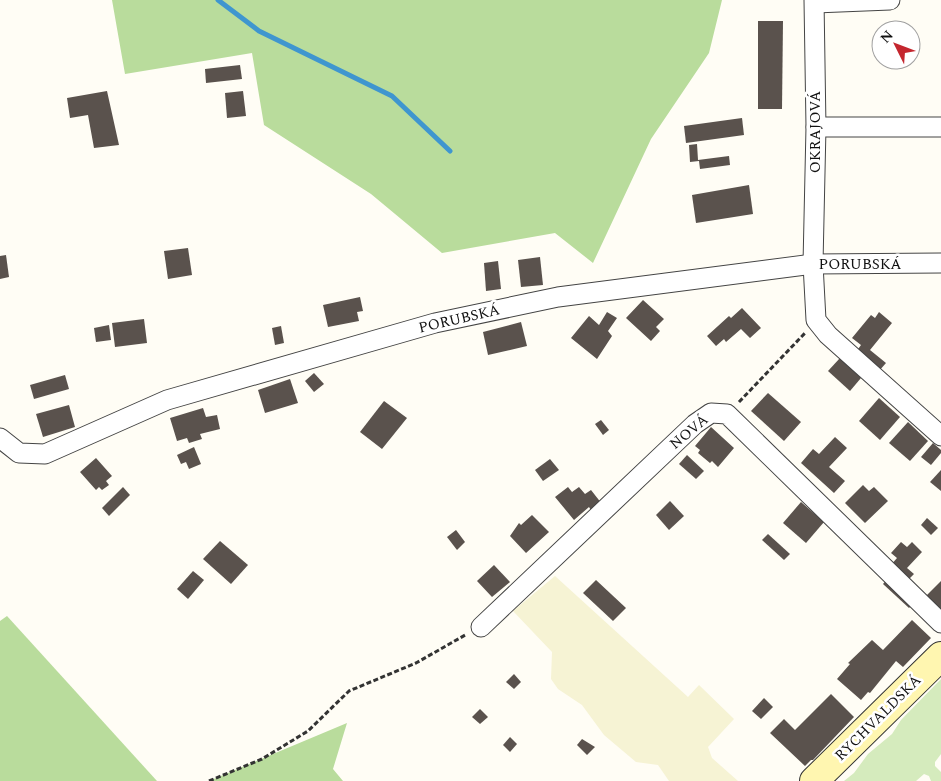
<svg xmlns="http://www.w3.org/2000/svg" width="941" height="781" font-family="Spectral,serif">
  <style>
    .farmland { fill: #f6f3d4 }
    .green { fill: #d5ebbd }
    .forest { fill: #b9dc9c }
    .lines { fill: none; stroke-linecap: round; stroke-linejoin: round }
    .stream { stroke: #3f96cf; stroke-width: 5 }
    .building { fill: #5a524d }
    .street-casing { stroke: #444; stroke-width: 21 }
    .secondary-casing { stroke: #333; stroke-width: 30 }
    .path { stroke: #333; stroke-width: 3; stroke-dasharray: 5 2.5; stroke-linecap: butt }
    .street { stroke: #fff; stroke-width: 19 }
    .secondary { stroke: #fff6b0; stroke-width: 28 }
    .labels { text-anchor: middle; dominant-baseline: central; stroke-width: 5; stroke-linejoin: round; paint-order: stroke }
    .street-label { font-size: 15px; fill: #111; stroke: #fff }
  </style>
  <rect width="100%" height="100%" fill="#fffdf5"/>
  <path class="farmland" d="M555 576 688 697 699 685 734 719 708 747 712 758 738 781H669L658 765 636 762 604 735 582 705 558 689 551 679 552 652 513 611Z"/>
  <path class="green" d="M941 679V754L935 762V766L941 772V781H931L929 776 924 774 916 781H844L854 773 868 754 892 734 901 720Z"/>
  <g class="forest">
    <path d="M112 0H722L709 53 651 139 593 263 555 233 442 253 371 194 264 125 252 53 125 74Z"/>
    <path d="M7 616 157 781H0V621Z"/>
    <path d="M347 723 333 769 343 781H209Z"/>
  </g>
  <g class="lines">
    <path class="stream" d="M218 0 259 31 392 96 450 151"/>
  </g>
  <g class="building">
    <path d="M758 21H783L782 109H758Z"/>
    <path d="M240 65 242 79 206 83 205 69Z"/>
    <path d="M107 91 119 145 94 148 88 115 70 118 67 98Z"/>
    <path d="M243 91 246 116 227 118 225 93Z"/>
    <path d="M742 118 744 135 686 143 684 126Z"/>
    <path d="M697 144 698 160 729 156 730 165 700 169 699 161 690 162 689 145Z"/>
    <path d="M749 185 753 214 696 223 692 195Z"/>
    <path d="M188 248 192 275 168 279 164 251Z"/>
    <path d="M6 255 9 277 0 279V256Z"/>
    <path d="M540 257 543 285 521 287 518 260Z"/>
    <path d="M498 261 501 289 486 291 484 263Z"/>
    <path d="M360 297 363 311 357 312 359 321 328 327 323 305Z"/>
    <path d="M643 300 664 319 656 327 660 331 651 341 626 318Z"/>
    <path d="M742 308 761 328 750 338 741 329 726 342 724 339 716 346 707 336 729 316 731 318Z"/>
    <path d="M607 312 617 318 608 331 612 336 597 359 571 338 589 316 599 325Z"/>
    <path d="M879 312 892 323 870 350 886 363 879 371 856 352 861 345 852 338 871 315 875 318Z"/>
    <path d="M144 319 147 343 115 347 112 323Z"/>
    <path d="M521 322 527 346 488 355 483 332Z"/>
    <path d="M109 325 111 340 96 342 94 328Z"/>
    <path d="M281 326 284 343 275 345 272 328Z"/>
    <path d="M840 358 861 378 850 391 828 371Z"/>
    <path d="M314 373 324 384 314 392 305 381Z"/>
    <path d="M65 375 69 389 34 399 30 385Z"/>
    <path d="M290 379 298 403 265 413 258 390Z"/>
    <path d="M768 393 801 422 784 441 751 411Z"/>
    <path d="M879 398 900 417 880 440 859 421Z"/>
    <path d="M384 401 407 418 382 449 360 432Z"/>
    <path d="M69 405 75 427 43 437 36 414Z"/>
    <path d="M203 408 206 417 217 415 220 429 200 434 202 439 189 443 187 438 177 441 170 418Z"/>
    <path d="M601 420 609 430 603 435 595 424Z"/>
    <path d="M908 422 928 441 910 461 889 443Z"/>
    <path d="M711 427 734 448 718 467 712 461 710 463 698 453 700 450 695 446Z"/>
    <path d="M835 437 847 448 829 467 845 481 834 493 801 463 813 449 819 454Z"/>
    <path d="M933 443 941 450V453L931 465 921 457Z"/>
    <path d="M194 447 201 464 189 469 186 462 181 464 177 455Z"/>
    <path d="M687 455 704 471 696 479 679 464Z"/>
    <path d="M96 458 112 476 106 481 109 485 102 490 99 487 96 490 80 472Z"/>
    <path d="M550 459 559 470 543 481 535 470Z"/>
    <path d="M941 470V491L930 482Z"/>
    <path d="M863 485 869 491 874 487 888 501 865 523 845 503Z"/>
    <path d="M123 487 130 495 109 516 102 508Z"/>
    <path d="M568 487 572 492 579 487 585 494 591 490 602 504 592 512 589 507 574 520 555 497Z"/>
    <path d="M670 501 684 516 669 530 656 515Z"/>
    <path d="M801 502 824 522 806 543 783 523Z"/>
    <path d="M532 515 549 532 526 553 510 536 519 523 521 525Z"/>
    <path d="M927 518 938 528 931 535 921 525Z"/>
    <path d="M456 530 465 542 457 550 447 537Z"/>
    <path d="M768 534 790 554 784 560 762 540Z"/>
    <path d="M220 541 248 565 231 584 203 559Z"/>
    <path d="M901 542 907 547 912 542 922 552 907 568 914 574 907 581 890 566 897 558 891 553Z"/>
    <path d="M494 565 510 582 492 597 477 581Z"/>
    <path d="M193 571 204 580 188 599 177 589Z"/>
    <path d="M887 579 913 604 909 608 883 584Z"/>
    <path d="M596 580 626 608 613 621 583 593Z"/>
    <path d="M941 581V614L924 598Z"/>
    <path d="M912 620 931 638 903 667 896 661 870 693 868 692 861 700 837 679 850 664 848 663 872 640 883 650Z"/>
    <path d="M514 674 521 682 514 689 506 682Z"/>
    <path d="M831 694 854 717 813 760H811L805 766 770 733 784 719 795 730Z"/>
    <path d="M764 698 773 707 761 719 752 711Z"/>
    <path d="M480 709 488 717 480 724 472 717Z"/>
    <path d="M510 737 517 744 510 752 503 745Z"/>
    <path d="M582 739 595 747 587 755 577 745Z"/>
  </g>
  <g class="lines">
    <defs>
      <g id="street">
        <path d="M814 0 816 127 813 264 816 320 828 335 941 436"/>
        <path d="M815 3 890 0"/>
        <path d="M816 127H941"/>
        <path d="M0 438 19 453 45 454 167 400 435 323 558 297 813 264 941 263"/>
        <path d="M481 627 695 424 711 413 727 414 941 623"/>
      </g>
      <path id="secondary" d="M814 781 941 656"/>
    </defs>
    <use href="#street" class="street-casing"/>
    <use href="#secondary" class="secondary-casing"/>
    <g class="path">
      <path d="M739 402 806 332"/>
      <path d="M209 781 262 759 308 731 349 691 416 663 467 634"/>
    </g>
    <use href="#street" class="street"/>
    <use href="#secondary" class="secondary"/>
  </g>
  <g class="labels">
    <g class="street-label">
      <text transform="translate(815 132) rotate(-90)">OKRAJOVÁ</text>
      <text x="860" y="264">PORUBSKÁ</text>
      <text transform="translate(459 319) rotate(-13)">PORUBSKÁ</text>
      <text transform="translate(689 432) rotate(-40)">NOVÁ</text>
      <text transform="translate(878 718) rotate(-45)">RYCHVALDSKÁ</text>
    </g>
  </g>
  <g transform="translate(896 45) rotate(312)"><circle r="24" fill="#ffffff" stroke="#a0a0a0"/>
  <path d="M0-4L9 19L0 12L-9 19Z" fill="#c4262e"/>
  <text y="-8" font-size="14" font-weight="bold" text-anchor="middle" fill="#111111">N</text>
  </g>
</svg>
